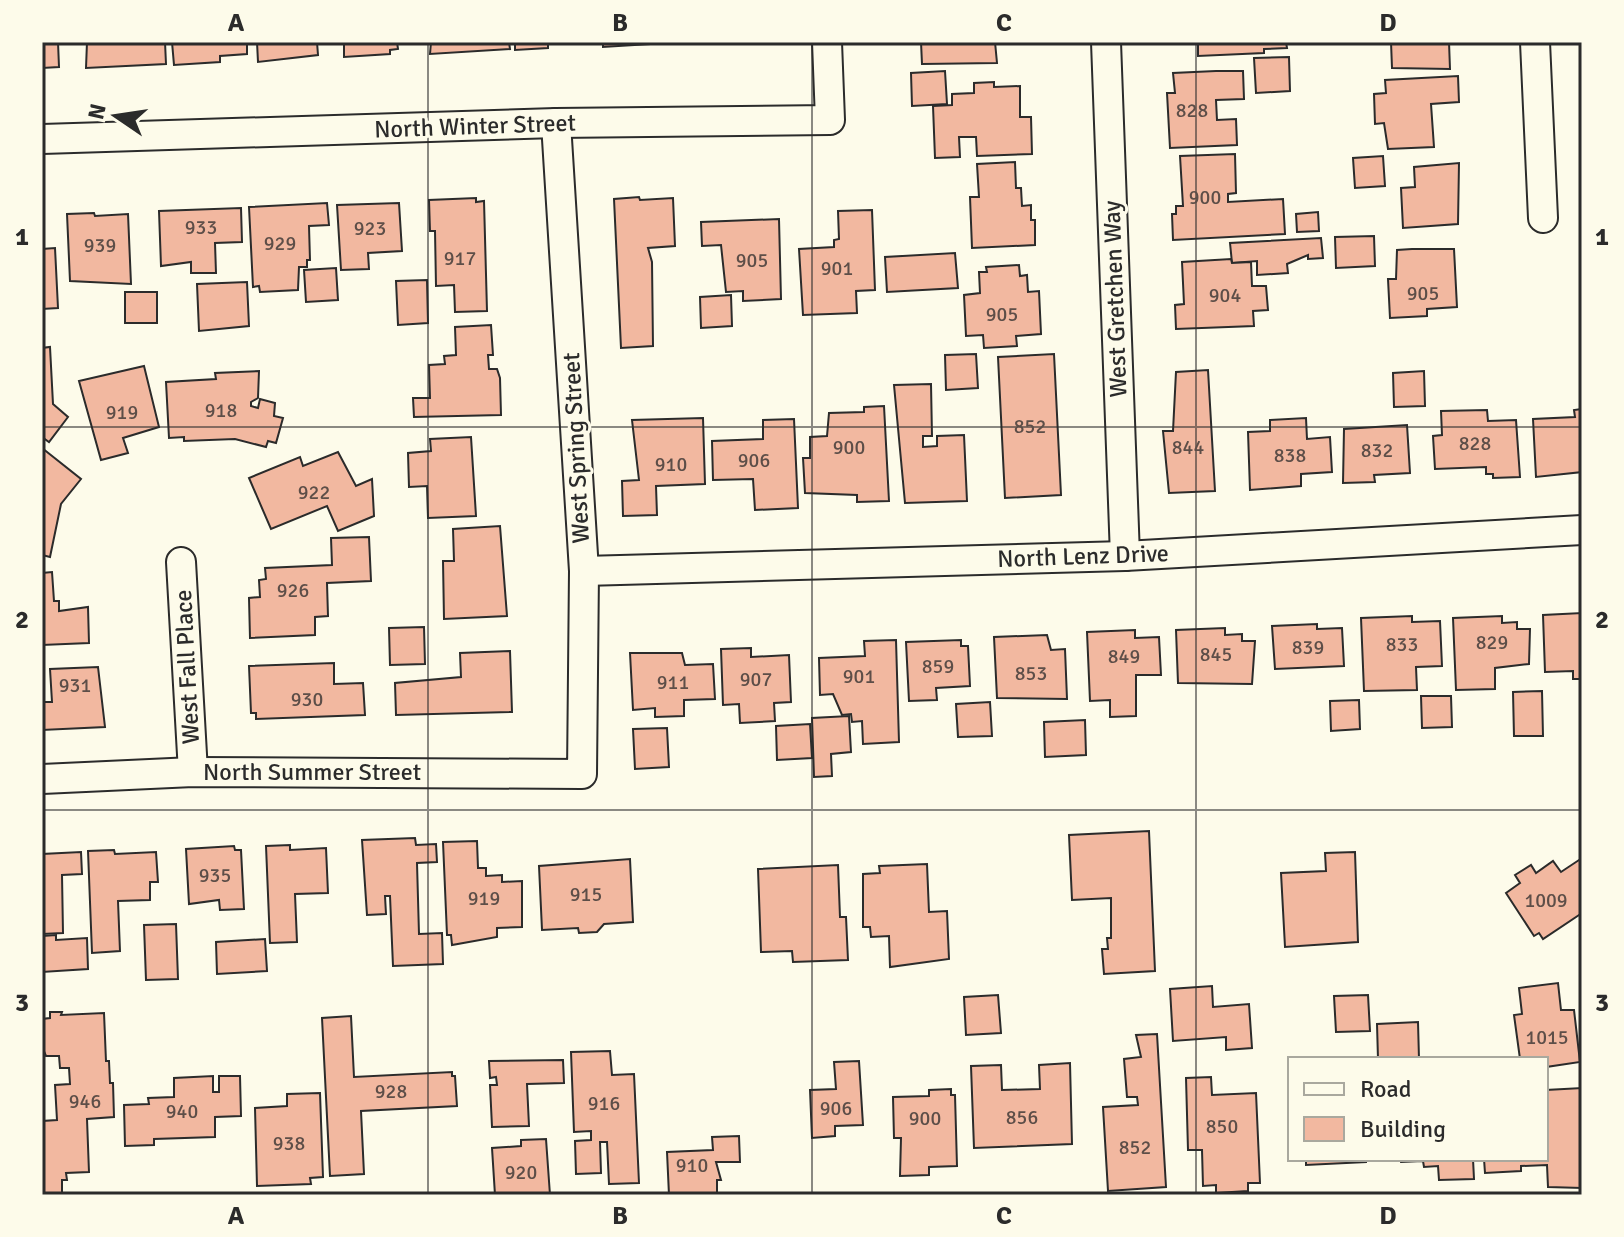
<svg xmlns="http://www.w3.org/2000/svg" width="1624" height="1237" font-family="Signika,sans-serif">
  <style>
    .building { fill: #f2b8a0; stroke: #2b2b2b; stroke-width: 2 }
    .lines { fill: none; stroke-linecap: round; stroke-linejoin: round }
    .minor-casing { stroke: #2b2b2b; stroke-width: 32 }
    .minor { stroke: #fdfbea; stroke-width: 28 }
    .grid { fill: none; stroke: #2b2b2b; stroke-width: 2; stroke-opacity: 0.55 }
    .labels { text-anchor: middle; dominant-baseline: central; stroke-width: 6; stroke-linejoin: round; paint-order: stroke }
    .number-label { font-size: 20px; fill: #5d4e48 }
    .street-label { font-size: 24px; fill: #2b2b2b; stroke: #fdfbea }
    .neatline { fill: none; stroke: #2b2b2b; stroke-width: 3 }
    .grid-label { font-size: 26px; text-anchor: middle; font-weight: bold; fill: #2b2b2b }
  </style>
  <rect width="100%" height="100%" fill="#fdfbea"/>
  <g class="building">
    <path d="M42 42H58L59 67 42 68Z"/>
    <path d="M87 42H165L166 64 86 68Z"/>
    <path d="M172 42H247V54L220 56V62L174 65Z"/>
    <path d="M257 42H317L318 55 258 62Z"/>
    <path d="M344 42H397L398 49 390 50V54L344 57Z"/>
    <path d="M431 42H509L510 49 430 54Z"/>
    <path d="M515 42H548V48L515 50Z"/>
    <path d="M603 42H650V44L603 47Z"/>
    <path d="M921 42H995L997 63 922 64Z"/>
    <path d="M1198 42H1286L1287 48 1264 49V53L1198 56Z"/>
    <path d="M1391 42H1449L1450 69 1392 68Z"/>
    <path d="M1289 57 1290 91 1256 93 1254 58Z"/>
    <path d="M945 71 947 104 912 106 911 73Z"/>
    <path d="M1216 71H1243L1244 99 1216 100 1217 120 1236 119 1237 145 1170 148 1167 93H1175L1173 73Z"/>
    <path d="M1458 76 1459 102 1431 104 1434 147 1388 149 1384 123 1375 124 1374 94 1386 93 1385 80Z"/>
    <path d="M994 82V87L1020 86V117H1031L1032 154 977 156 976 137H959L960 157 935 158 933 106 952 105V94L974 93V83Z"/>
    <path d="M1235 154 1236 193 1228 194V202L1283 199 1285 234 1173 240 1172 214H1176V206H1183L1180 156Z"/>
    <path d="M1383 156 1385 186 1355 188 1353 158Z"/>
    <path d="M1015 162 1016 188H1021L1022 206 1031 205V220H1035V245L972 248 970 197H979L977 164Z"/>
    <path d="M1459 163 1458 224 1403 228 1401 188 1415 187 1414 167Z"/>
    <path d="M639 197 640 200 673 198 675 246 648 248 652 262 653 346 621 348 614 199Z"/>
    <path d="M476 198V202L484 201 487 311 455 312 454 285 436 286 435 231H430L429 200Z"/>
    <path d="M327 203 329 225 309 226 310 260H307V267H299L298 290 260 292 259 286 253 287 249 207Z"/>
    <path d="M399 203 402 251 368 253 369 269 341 270 337 205Z"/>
    <path d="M241 208 242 242 215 243 216 273H191V262L161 266 159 211Z"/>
    <path d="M872 210 875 290 856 291 857 313 803 315 799 249 834 247V240L839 239 838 211Z"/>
    <path d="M1318 212 1319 231 1297 232 1296 214Z"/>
    <path d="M94 213 95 216 128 214 131 284 70 281 67 214Z"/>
    <path d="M779 219 781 299 743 301V291L726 292 721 245 702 246 701 222Z"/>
    <path d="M1374 236 1375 266 1336 268 1335 237Z"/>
    <path d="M1321 238 1323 258 1308 259V255L1287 264 1288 273 1257 275V261L1232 263 1230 243Z"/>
    <path d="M55 248 58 308 42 309V249Z"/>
    <path d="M1412 249H1454L1457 307 1427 309V316L1390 318 1388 279H1396L1397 250Z"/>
    <path d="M955 253 958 288 887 292 885 257Z"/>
    <path d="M1231 259 1232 263 1251 262 1252 286H1266L1268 310 1253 311 1254 326 1176 329 1175 305 1184 304 1182 262Z"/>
    <path d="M1019 265 1020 276 1027 275 1028 292 1039 291 1041 334 1016 336 1017 346 984 348 983 335 966 336 964 295 980 293 979 272H987L986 267Z"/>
    <path d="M336 268 338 300 306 302 304 270Z"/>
    <path d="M427 280 428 323 398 325 396 281Z"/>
    <path d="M247 282 249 326 199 331 197 284Z"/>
    <rect x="125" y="292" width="32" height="31"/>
    <path d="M731 295 732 326 701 328 700 297Z"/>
    <path d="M491 325 493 355H488L489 369H497L500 378 501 415 414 417 413 398H430L429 365 445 364 444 356 456 355 455 327Z"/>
    <path d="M50 347 53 404 68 417 49 442 42 437V348Z"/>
    <path d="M976 354 978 388 946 390 945 355Z"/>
    <path d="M1054 354 1061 495 1005 498 998 357Z"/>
    <path d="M144 366 159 427 123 438 128 453 101 460 79 381Z"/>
    <path d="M1208 370 1215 491 1169 493 1163 431H1173L1176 372Z"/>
    <path d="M259 371 258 398 251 402V406L258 408 260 399 275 403 274 416 283 418 276 443 268 441 266 447 235 439 184 441V437L169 438 166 382 216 379 215 373Z"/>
    <path d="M1424 371 1425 406 1394 407 1393 373Z"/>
    <path d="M931 384 932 436H923V447L937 446V436L964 435 967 501 905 503 894 385Z"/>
    <path d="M884 406 889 501 857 502V495L805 493 803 458H810V437L827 436 829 413 864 412V407Z"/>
    <path d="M1582 409V472L1536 477 1533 419 1575 417 1574 410Z"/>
    <path d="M1487 410 1488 421 1516 420 1520 477 1493 478V474H1486V467L1435 469 1433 436 1442 435 1441 411Z"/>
    <path d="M703 418 705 484 656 486 657 515 623 516 622 481 639 480 632 420Z"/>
    <path d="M1306 418 1307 439 1330 437 1332 472 1301 474V486L1250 490 1248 432 1270 431V420Z"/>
    <path d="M794 419 798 508 755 510 753 479 713 480 712 441 763 439V420Z"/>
    <path d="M1407 425 1410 473 1374 475 1375 482 1343 483 1344 429Z"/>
    <path d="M471 437 476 516 428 518 427 486 409 487 408 453 431 451 430 439Z"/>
    <path d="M42 448 81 479 61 504 50 557 42 555Z"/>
    <path d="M338 452 356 486 372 479 374 516 338 531 327 506 271 529 249 478 300 457 303 466Z"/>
    <path d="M500 526 507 616 444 619 443 561H454L453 529Z"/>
    <path d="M369 537 371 581 327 583 328 616 315 617V635L250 638 249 598 260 597 259 580 266 579 265 568 332 565 331 538Z"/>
    <path d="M52 572 54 601H59V611L88 607 89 643 42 645V573Z"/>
    <path d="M1582 613V679H1573V671L1545 672 1543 615Z"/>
    <path d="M1412 616V622L1440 621 1442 666 1416 667 1417 690 1364 691 1361 618Z"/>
    <path d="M1502 616V623L1517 622V629H1530L1529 664 1495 668V689L1456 690 1453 618Z"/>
    <path d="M1317 624V629L1342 628 1344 666 1275 669 1272 626Z"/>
    <path d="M424 627 425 664 390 665 389 628Z"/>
    <path d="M1225 628V635L1242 634V641H1255L1252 684 1178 683 1176 630Z"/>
    <path d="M1135 630V638L1159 637 1161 675H1136V716L1110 717V700L1090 701 1087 632Z"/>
    <path d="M1047 635 1051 650 1065 649 1067 699 997 698 994 637Z"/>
    <path d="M896 640 899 742 863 744 862 721 852 722 851 714 842 715 833 694 820 695 819 658 865 656 864 641Z"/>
    <path d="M961 640V646H968L970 686 936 688 937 700 909 701 906 642Z"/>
    <path d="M751 648V657L789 655 791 702 774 703 775 721 740 723 739 704 723 705 721 649Z"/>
    <path d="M510 651 512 712 396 715 395 683 461 677 460 653Z"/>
    <path d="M630 653H682L685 665 713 664 715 699 684 700V716L655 717V708L633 710Z"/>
    <path d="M334 663V684L363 683 365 715 256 719V713H251L249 666Z"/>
    <path d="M98 667 105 727 42 730V702H52L50 669Z"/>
    <path d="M1542 691 1543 736H1514L1513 692Z"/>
    <path d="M1421 696H1451L1452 727 1422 728Z"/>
    <path d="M1359 700 1360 729 1331 731 1330 701Z"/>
    <path d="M990 702 992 736 958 737 956 704Z"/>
    <path d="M849 716 851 752 831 754 832 776 814 777 812 718Z"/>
    <path d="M1085 720 1086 755 1045 757 1044 722Z"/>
    <path d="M810 724 812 758 777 760 776 726Z"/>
    <path d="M667 728 669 767 635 769 633 729Z"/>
    <path d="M1149 831 1155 971 1104 974 1102 949H1108L1107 938H1111V898L1072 900 1069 835Z"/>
    <path d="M415 838 416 845 436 844 437 862 417 863 419 934 442 933 443 964 393 966 390 896H385L386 914 367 915 362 840Z"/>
    <path d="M477 841 478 868H486V876L502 875V882L522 881V927L497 928V937L452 945 451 935H447L443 842Z"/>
    <path d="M290 845V850L326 848 328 893 295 894 297 942 270 943 266 846Z"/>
    <path d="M234 846 235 850H241L244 909 220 910 219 900 189 904 186 849Z"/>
    <path d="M114 850 115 854 156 852 158 882H150V900L118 901 120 951 92 953 88 851Z"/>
    <path d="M81 852 82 874 62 875 63 933 42 934V854Z"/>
    <path d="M1355 852 1358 942 1285 947 1281 873 1326 871 1325 853Z"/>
    <path d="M1582 858V913L1543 939 1539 933 1534 936 1506 893 1520 883 1515 875 1531 865 1536 873 1553 861 1561 872Z"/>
    <path d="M630 859 633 922 604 924 597 932 579 933 578 928 542 930 539 866Z"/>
    <path d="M927 864 929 912 947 911 949 959 890 967 889 936 871 937 870 927H863V874L880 873 879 866Z"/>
    <path d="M838 865 840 917H846L848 960 793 962 792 951 761 952 758 869Z"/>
    <path d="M176 924 178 979 146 980 144 925Z"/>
    <path d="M56 935V940L87 938 88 969 42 972V936Z"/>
    <path d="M265 939 267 971 217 974 216 942Z"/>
    <path d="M1558 983 1561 1010H1574L1580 1062 1546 1067V1059H1520L1514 1015 1522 1014 1519 988Z"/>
    <path d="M1212 986 1213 1007 1249 1004 1252 1048 1226 1050V1037L1173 1041 1170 989Z"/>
    <path d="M998 995 1001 1033 966 1035 964 997Z"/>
    <path d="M1368 995 1370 1031 1336 1032 1334 996Z"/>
    <path d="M50 1012H62L61 1015 104 1013 106 1061H109L110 1083H113L114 1117 87 1119 89 1172 66 1173 67 1180H62V1195H42V1121L57 1120 55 1085 70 1084 69 1068H60L59 1056H46L43 1049 42 1019 50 1018Z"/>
    <path d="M351 1016 354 1077 452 1072V1076H455L457 1106 361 1111 364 1174 330 1176 322 1018Z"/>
    <path d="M1418 1022 1419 1059H1378L1377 1024Z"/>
    <path d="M1157 1034 1166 1187 1108 1191 1103 1107 1138 1105 1137 1097H1127L1124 1059 1141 1057 1136 1035Z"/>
    <path d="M610 1051 612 1075 634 1074 639 1183 609 1184 607 1142H600L601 1173 576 1174 575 1141 591 1140V1131L574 1132 571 1052Z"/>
    <path d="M563 1060 564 1083 527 1084 529 1126 492 1127 490 1085H497L496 1077 490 1078 489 1061Z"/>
    <path d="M859 1061 863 1125 835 1126V1136L812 1138 810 1090 836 1089 834 1062Z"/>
    <path d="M1070 1063 1072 1144 974 1148 971 1066 1001 1065 1002 1090 1040 1089 1039 1065Z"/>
    <path d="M213 1076V1092H219V1076H240L241 1116 215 1117V1137L154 1139V1145L125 1146 124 1105 149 1104 148 1098 174 1097V1078Z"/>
    <path d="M1211 1077 1212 1095 1256 1093 1260 1183H1248V1191L1216 1193V1185L1203 1186 1202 1150H1188L1186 1078Z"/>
    <path d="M1582 1088V1188L1548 1187 1547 1165 1521 1166V1171L1485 1173 1484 1159H1546V1090Z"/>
    <path d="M951 1089V1095H955L957 1166 929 1167V1175L900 1176 901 1138H894L893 1097 929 1096V1090Z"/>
    <path d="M320 1093 323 1177 310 1178 311 1184 257 1186 255 1108 287 1106V1094Z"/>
    <path d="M739 1136 740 1162H716L721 1180H717V1195H669L667 1152 713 1150 712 1137Z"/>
    <path d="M546 1139 550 1195H495L492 1148 521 1146V1140Z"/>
    <path d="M1306 1159H1366V1162L1306 1165Z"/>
    <path d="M1400 1159H1473L1474 1179 1439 1180 1438 1166 1424 1167 1423 1161 1401 1162Z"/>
  </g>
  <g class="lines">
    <defs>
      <g id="minor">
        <path d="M1106 42 1125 556"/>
        <path d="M1535 42 1543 218"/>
        <path d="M42 139 556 123 830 120 827 42"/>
        <path d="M181 562 193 772"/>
        <path d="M584 571 1125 556 1582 530"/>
        <path d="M42 779 193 772 582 774 584 571 556 123"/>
      </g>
    </defs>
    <use href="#minor" class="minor-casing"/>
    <use href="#minor" class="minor"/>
  </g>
  <path class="grid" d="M428 42V1195M812 42V1195M1196 42V1195M42 427H1582M42 810H1582"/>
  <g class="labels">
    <g class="number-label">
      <text x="1192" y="110">828</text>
      <text x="1205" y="197">900</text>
      <text x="201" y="227">933</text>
      <text x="370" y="228">923</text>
      <text x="280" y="243">929</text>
      <text x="100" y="245">939</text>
      <text x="460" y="258">917</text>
      <text x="752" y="260">905</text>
      <text x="837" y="268">901</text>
      <text x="1423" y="293">905</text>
      <text x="1225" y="295">904</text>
      <text x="1002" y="314">905</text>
      <text x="221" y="410">918</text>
      <text x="122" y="412">919</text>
      <text x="1030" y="426">852</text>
      <text x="1475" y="443">828</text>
      <text x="849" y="447">900</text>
      <text x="1188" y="447">844</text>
      <text x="1377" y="450">832</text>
      <text x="1290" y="455">838</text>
      <text x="754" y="460">906</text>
      <text x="671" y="464">910</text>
      <text x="314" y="492">922</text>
      <text x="293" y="590">926</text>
      <text x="1492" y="642">829</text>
      <text x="1402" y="644">833</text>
      <text x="1308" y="647">839</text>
      <text x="1216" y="654">845</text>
      <text x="1124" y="656">849</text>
      <text x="938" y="666">859</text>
      <text x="1031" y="673">853</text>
      <text x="859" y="676">901</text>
      <text x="756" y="679">907</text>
      <text x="673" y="682">911</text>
      <text x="75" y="685">931</text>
      <text x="307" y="699">930</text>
      <text x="215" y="875">935</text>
      <text x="586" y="894">915</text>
      <text x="484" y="898">919</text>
      <text x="1546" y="900">1009</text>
      <text x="1547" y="1037">1015</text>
      <text x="391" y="1091">928</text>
      <text x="85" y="1101">946</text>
      <text x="604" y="1103">916</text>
      <text x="836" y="1108">906</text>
      <text x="182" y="1111">940</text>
      <text x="1022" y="1117">856</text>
      <text x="925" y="1118">900</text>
      <text x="1222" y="1126">850</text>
      <text x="289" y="1143">938</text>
      <text x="1135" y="1147">852</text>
      <text x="692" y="1165">910</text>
      <text x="521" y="1172">920</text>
    </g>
    <g class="street-label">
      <text transform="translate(475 126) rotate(-2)">North Winter Street</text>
      <text transform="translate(1115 299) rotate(-92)">West Gretchen Way</text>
      <text transform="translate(576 448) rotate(-93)">West Spring Street</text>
      <text transform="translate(1083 556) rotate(-2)">North Lenz Drive</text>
      <text transform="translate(187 667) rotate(-93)">West Fall Place</text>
      <text x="312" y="772">North Summer Street</text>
    </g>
  </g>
  <rect width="1624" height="1237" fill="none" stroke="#fdfbea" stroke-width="88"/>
  <rect x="1288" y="1057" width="260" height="104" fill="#fdfbea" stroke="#a9a89e" stroke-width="2"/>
  <rect x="1304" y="1083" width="40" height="12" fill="#fdfbea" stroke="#a9a89e" stroke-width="2"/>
  <text x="1360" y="1097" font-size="24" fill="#2b2b2b">Road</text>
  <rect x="1304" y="1117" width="40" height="24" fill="#f2b8a0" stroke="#a9a89e" stroke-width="2"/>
  <text x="1360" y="1137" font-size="24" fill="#2b2b2b">Building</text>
  <g transform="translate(116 116) rotate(283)" stroke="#fdfbea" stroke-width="6" paint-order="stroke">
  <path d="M0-6L14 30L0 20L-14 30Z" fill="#2b2b2b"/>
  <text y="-12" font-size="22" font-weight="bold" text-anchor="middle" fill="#2b2b2b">N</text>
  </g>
  <rect x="44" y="44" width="1536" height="1149" class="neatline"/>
  <g class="grid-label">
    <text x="236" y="31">A</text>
    <text x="620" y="31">B</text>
    <text x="1004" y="31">C</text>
    <text x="1388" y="31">D</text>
    <text x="22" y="245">1</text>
    <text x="1602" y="245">1</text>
    <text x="22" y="628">2</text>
    <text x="1602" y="628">2</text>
    <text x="22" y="1011">3</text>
    <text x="1602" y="1011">3</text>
    <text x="236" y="1224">A</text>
    <text x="620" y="1224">B</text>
    <text x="1004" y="1224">C</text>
    <text x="1388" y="1224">D</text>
  </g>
</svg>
